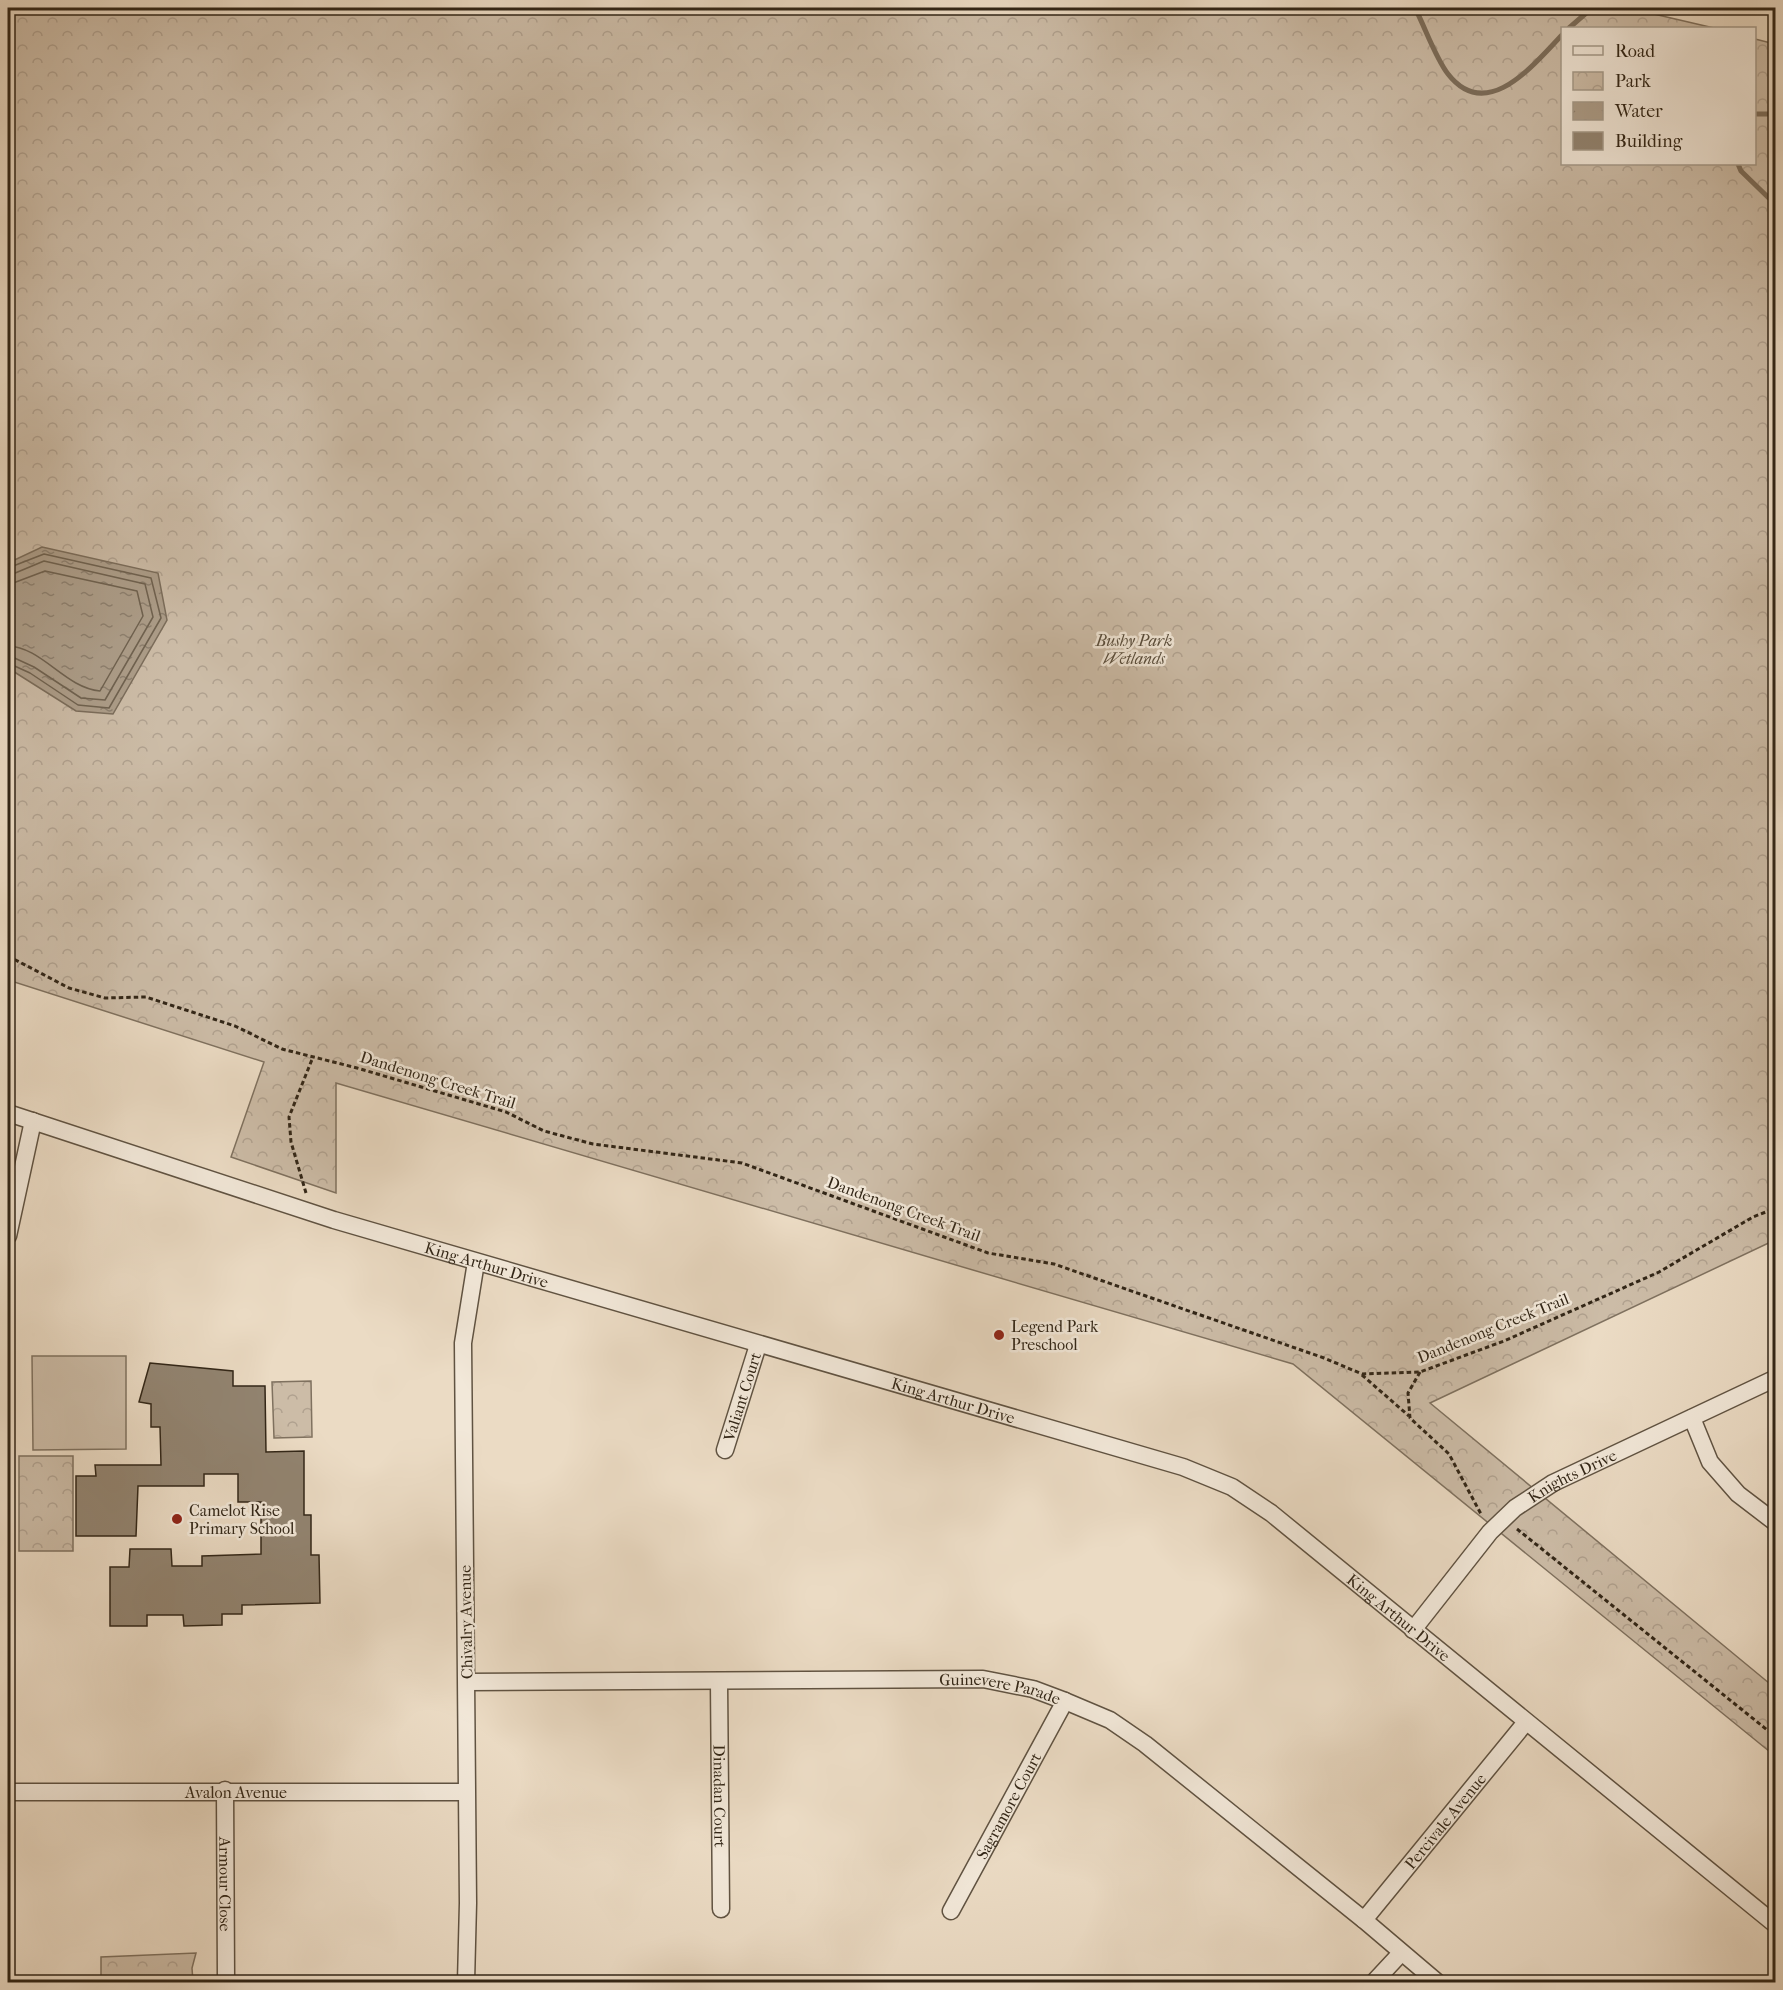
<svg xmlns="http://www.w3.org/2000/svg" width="1783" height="1990" font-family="'IM FELL French Canon',serif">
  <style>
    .green { fill: #ccbca7; stroke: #7f715f; stroke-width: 1.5 }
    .park { fill: url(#park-crowns); stroke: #7f715f; stroke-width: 1.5 }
    .water { fill: url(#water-ripples); stroke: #7b6d5b; stroke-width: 1.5 }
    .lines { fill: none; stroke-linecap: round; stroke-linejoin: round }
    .shore { stroke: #6f6250; stroke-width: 1.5 }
    .stream { stroke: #7b6d5b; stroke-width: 5 }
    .building { fill: #928471; stroke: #322617; stroke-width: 1.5 }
    .minor-casing { stroke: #605342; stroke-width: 19 }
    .path { stroke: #322617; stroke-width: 3; stroke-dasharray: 4.5 3; stroke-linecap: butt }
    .minor { stroke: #f2e8d9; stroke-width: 16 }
    .poi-dot { fill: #8f2418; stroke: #f2e8d9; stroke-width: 2 }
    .labels { text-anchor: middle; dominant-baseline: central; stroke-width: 5; stroke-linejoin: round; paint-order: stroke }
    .park-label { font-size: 16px; font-style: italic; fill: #584c3b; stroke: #f2e8d9 }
    .street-label { font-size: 16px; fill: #322617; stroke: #f2e8d9 }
    .poi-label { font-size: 16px; fill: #322617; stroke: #f2e8d9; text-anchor: start }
  </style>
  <defs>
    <pattern id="park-crowns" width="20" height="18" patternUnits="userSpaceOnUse" patternTransform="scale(1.5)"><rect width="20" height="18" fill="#ccbca7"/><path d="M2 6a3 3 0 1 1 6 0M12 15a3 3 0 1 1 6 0" fill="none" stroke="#b0a18f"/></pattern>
    <pattern id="water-ripples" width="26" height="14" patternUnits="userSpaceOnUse" patternTransform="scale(1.5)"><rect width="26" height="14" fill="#ac9d89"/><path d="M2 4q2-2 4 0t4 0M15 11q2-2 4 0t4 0" fill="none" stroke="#8d806f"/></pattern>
  </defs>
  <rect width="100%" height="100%" fill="#ebdbc4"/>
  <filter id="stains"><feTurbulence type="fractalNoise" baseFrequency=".00333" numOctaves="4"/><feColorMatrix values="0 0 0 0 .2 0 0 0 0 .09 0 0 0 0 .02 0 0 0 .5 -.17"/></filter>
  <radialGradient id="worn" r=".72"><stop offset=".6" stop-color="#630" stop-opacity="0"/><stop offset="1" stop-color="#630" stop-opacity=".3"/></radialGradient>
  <path class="green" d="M32 1356H126V1449L33 1450Z"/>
  <g class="park">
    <path d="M8 8H1628L1714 28H1562V164H1754L1755 39 1775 44V1240L1430 1403 1775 1688V1756L1293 1364 336 1083V1193L231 1157 264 1062 8 980Z"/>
    <path d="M311 1381 312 1437 274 1438 272 1382Z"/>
    <rect x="19" y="1456" width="54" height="95"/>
    <path d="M196 1953 192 1968 193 1982H101V1957Z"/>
  </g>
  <path class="water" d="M42 547 158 573 167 620 113 714 76 711 8 668V563Z"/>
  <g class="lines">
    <g class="shore">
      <path d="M8 568 44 554 151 578 161 618 109 708 78 705 30 673 8 663"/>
      <path d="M8 576 44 561 145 584 153 617 105 700 81 698 34 667 8 655"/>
      <path d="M8 585 45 571 137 591 143 616 100 691C65 688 42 647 8 646"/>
    </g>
    <g class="stream">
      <path d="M1415 8C1425 27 1435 57 1448 74 1487 124 1534 64 1562 35"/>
      <path d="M1770 8 1776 33"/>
      <path d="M1569 28 1592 8"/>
      <path d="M1754 114H1772L1776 110"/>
      <path d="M1738 164 1741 171 1776 205"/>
    </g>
  </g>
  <path class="building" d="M150 1363 233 1371V1386H265L266 1452 304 1451V1515H311V1555H319L320 1603 242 1605V1614H222V1625L184 1626 183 1615H147V1626H110V1567H129L130 1549H171L172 1566H202V1556L261 1554V1502H238V1474H204V1486H138L136 1536H76V1476H96L95 1465H161L160 1427H151V1404L139 1402Z"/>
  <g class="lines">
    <defs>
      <g id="minor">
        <path id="s1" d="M8 1113 334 1220 1183 1467 1232 1487 1271 1513 1776 1925"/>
        <path d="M8 1236 33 1121"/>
        <path d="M1692 1418 1710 1462 1738 1494 1776 1523"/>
        <path id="s2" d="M725 1450 758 1345"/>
        <path id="s3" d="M1413 1630 1490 1532 1515 1508 1553 1483 1776 1378"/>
        <path id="s4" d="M467 1682 983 1679 1033 1689 1065 1701 1110 1720 1145 1744 1364 1920 1437 1982"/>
        <path id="s5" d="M719 1682 721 1909"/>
        <path id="s6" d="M225 1790 226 1980"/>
        <path id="s7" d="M8 1792H466"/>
        <path id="s8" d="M951 1911 1065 1701"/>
        <path id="s9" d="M1364 1920 1526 1722"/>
        <path d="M466 1982 468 1903 463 1343 476 1262"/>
        <path d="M1374 1982 1401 1953"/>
      </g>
    </defs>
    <use href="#minor" class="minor-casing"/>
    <g class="path">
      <path d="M8 956 69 988 105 998 146 997 235 1026 282 1049 357 1068 506 1112 544 1131 593 1144 742 1163 988 1253 1054 1264 1324 1358 1362 1374 1420 1372 1504 1341 1659 1272 1753 1217 1776 1208"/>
      <path d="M306 1193 291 1142 289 1117 313 1057"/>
      <path d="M1420 1372 1408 1393 1410 1418 1449 1454 1482 1516"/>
      <path d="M1362 1375 1409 1416"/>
      <path d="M1517 1529 1776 1737"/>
    </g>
    <use href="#minor" class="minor"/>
  </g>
  <g class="poi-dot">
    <circle cx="999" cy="1335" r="6"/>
    <circle cx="177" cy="1519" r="6"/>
  </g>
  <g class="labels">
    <g class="park-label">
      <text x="1134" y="640">Bushy Park<tspan x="1134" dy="18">Wetlands</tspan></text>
    </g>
    <g class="street-label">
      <text transform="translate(438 1080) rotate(17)">Dandenong Creek Trail</text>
      <text transform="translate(904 1209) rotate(20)">Dandenong Creek Trail</text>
      <text stroke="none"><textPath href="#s1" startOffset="502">King Arthur Drive</textPath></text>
      <text transform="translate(1493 1328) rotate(-22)">Dandenong Creek Trail</text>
      <text stroke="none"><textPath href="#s2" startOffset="56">Valiant Court</textPath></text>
      <text stroke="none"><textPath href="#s1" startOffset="988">King Arthur Drive</textPath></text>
      <text stroke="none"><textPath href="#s3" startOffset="225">Knights Drive</textPath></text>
      <text stroke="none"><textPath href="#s1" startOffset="1492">King Arthur Drive</textPath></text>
      <text transform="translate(466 1622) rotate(-91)">Chivalry Avenue</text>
      <text stroke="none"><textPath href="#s4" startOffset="534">Guinevere Parade</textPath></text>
      <text stroke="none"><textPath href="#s7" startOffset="228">Avalon Avenue</textPath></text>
      <text stroke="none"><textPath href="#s5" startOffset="114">Dinadan Court</textPath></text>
      <text stroke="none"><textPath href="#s8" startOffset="120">Sagramore Court</textPath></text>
      <text stroke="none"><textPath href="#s9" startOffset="128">Percivale Avenue</textPath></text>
      <text stroke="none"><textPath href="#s6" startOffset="94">Armour Close</textPath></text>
    </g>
    <g class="poi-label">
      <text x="1011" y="1326">Legend Park<tspan x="1011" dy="18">Preschool</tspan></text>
      <text x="189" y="1510">Camelot Rise<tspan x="189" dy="18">Primary School</tspan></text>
    </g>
  </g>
  <rect width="1783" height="1990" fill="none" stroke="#ebdbc4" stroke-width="30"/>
  <rect x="9" y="9" width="1765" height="1972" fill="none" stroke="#322617" stroke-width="3"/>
  <rect x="15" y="15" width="1753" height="1960" fill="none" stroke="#322617" stroke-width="1.5"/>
  <rect x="1561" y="27" width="195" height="138" fill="#f2e8d9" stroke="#a59a8b" stroke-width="1.5"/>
  <rect x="1573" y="46" width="30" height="9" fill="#f2e8d9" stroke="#a59a8b" stroke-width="1.5"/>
  <text x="1615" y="57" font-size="18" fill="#322617">Road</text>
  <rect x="1573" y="72" width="30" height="18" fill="url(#park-crowns)" stroke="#a59a8b" stroke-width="1.5"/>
  <text x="1615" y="87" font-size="18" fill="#322617">Park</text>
  <rect x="1573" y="102" width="30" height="18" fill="url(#water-ripples)" stroke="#a59a8b" stroke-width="1.5"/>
  <text x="1615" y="117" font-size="18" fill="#322617">Water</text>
  <rect x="1573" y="132" width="30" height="18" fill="#928471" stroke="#a59a8b" stroke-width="1.5"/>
  <text x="1615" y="147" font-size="18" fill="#322617">Building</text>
  <rect width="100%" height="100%" filter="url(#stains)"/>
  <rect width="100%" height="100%" fill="url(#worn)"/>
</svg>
